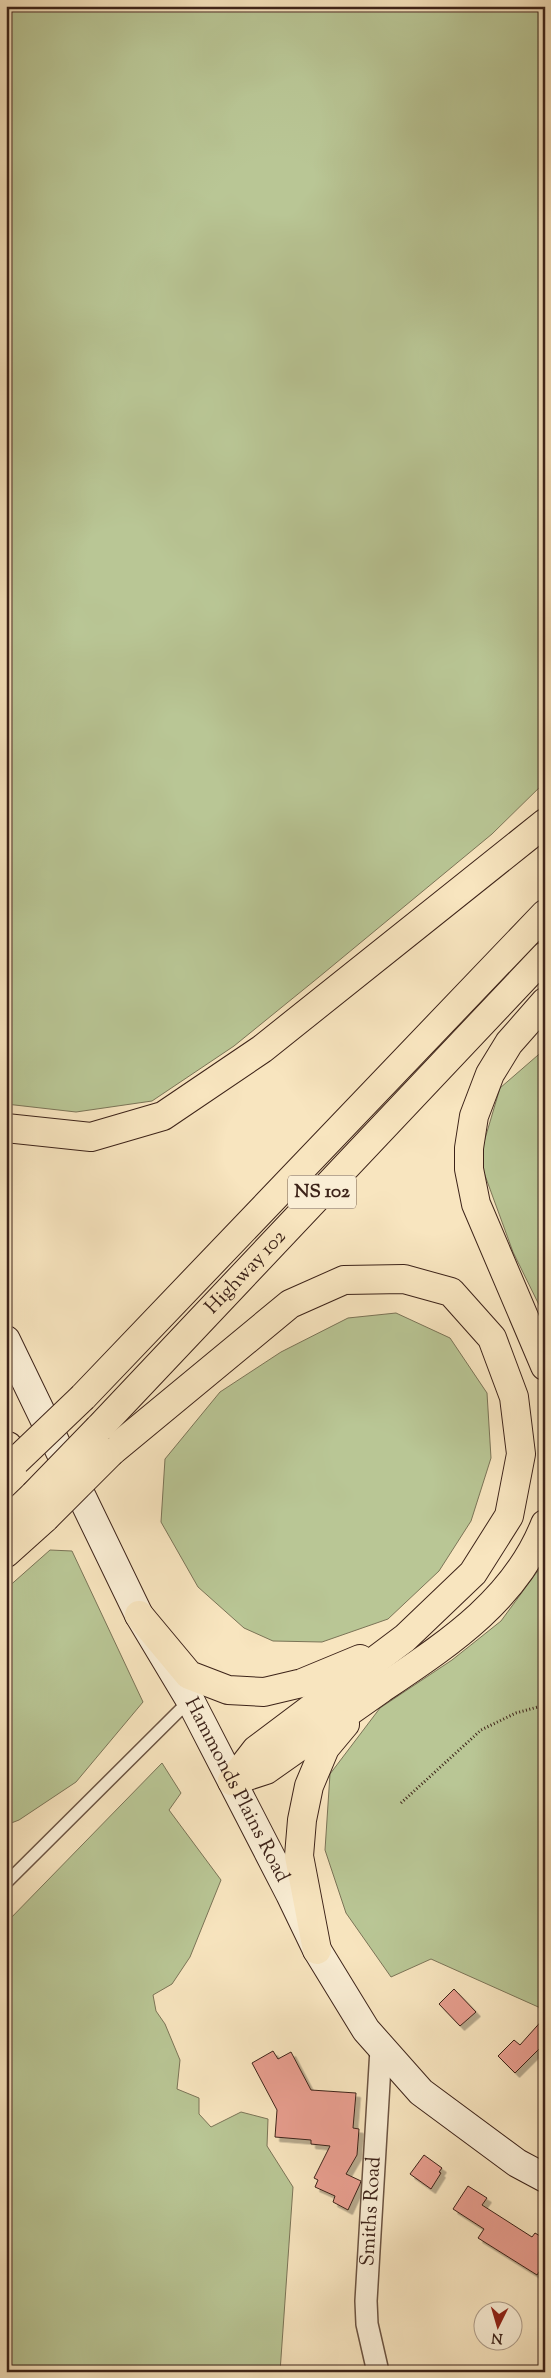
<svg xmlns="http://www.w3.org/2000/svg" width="551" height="2378" font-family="'Sorts Mill Goudy',serif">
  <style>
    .green { fill: #b9c695; stroke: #7b7457 }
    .building { fill: #e89e8f; stroke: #3d2319; filter: url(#shadow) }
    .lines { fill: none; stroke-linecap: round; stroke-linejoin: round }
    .service-casing { stroke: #6c5442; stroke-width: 14 }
    .minor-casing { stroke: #6c5442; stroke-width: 24 }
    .secondary-casing { stroke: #3d2319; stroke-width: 30 }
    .motorway-casing { stroke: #3d2319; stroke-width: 30 }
    .path { stroke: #3d2319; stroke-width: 3; stroke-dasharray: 1 2.5; stroke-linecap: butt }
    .service { stroke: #faeed5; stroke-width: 11 }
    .minor { stroke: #faeed5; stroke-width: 21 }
    .secondary { stroke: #faeed5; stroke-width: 28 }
    .motorway { stroke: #f8e5bf; stroke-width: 28 }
    .motorway-bridge-casing { stroke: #3d2319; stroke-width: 30; stroke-linecap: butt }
    .motorway-bridge { stroke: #f8e5bf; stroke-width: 28 }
    .labels { text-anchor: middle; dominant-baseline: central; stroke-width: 5; stroke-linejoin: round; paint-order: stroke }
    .shield { fill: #faeed5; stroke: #766051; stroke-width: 1 }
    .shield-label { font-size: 19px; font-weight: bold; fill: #3d2319 }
    .street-label { font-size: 20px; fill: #3d2319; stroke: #faeed5 }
  </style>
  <defs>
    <filter id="shadow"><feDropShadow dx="4.5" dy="4.5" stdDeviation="0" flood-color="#0004"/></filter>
  </defs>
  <rect width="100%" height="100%" fill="#f8e5bf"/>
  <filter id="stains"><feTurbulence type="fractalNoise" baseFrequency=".004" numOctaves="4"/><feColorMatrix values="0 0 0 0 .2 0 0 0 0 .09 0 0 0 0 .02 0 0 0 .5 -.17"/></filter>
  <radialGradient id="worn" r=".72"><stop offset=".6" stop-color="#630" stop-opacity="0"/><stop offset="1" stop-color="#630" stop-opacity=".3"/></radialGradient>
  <g class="green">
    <path d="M6 6H545V782L492 834 319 977 234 1046 152 1101 76 1112 6 1104Z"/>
    <path d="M545 1049V1317L513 1252 479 1159 500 1088Z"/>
    <path d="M396 1313 450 1338 487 1393 491 1458 471 1521 439 1571 388 1619 322 1642 273 1641 244 1628 198 1587 161 1522 165 1459 220 1392 281 1352 348 1318Z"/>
    <path d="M50 1550 72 1551 143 1702 76 1782 19 1820 6 1825V1589Z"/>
    <path d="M545 1561V2010L431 1959 391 1977 346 1913 325 1850 330 1774 380 1708 452 1660 501 1621Z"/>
    <path d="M162 1763 181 1793 169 1810 221 1880 190 1957 172 1984 153 1995 156 2011 165 2024 180 2060 177 2089 199 2098V2114L211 2127 241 2112 268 2119 267 2146 293 2187 280 2372H6V1923Z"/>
  </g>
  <g class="building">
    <path d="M454 1989 476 2012 460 2026 439 2004Z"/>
    <path d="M545 2017V2043L515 2073 498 2056 514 2040 520 2045Z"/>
    <path d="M273 2051 278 2059 291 2052 311 2090 356 2093 353 2128 359 2129 357 2155 346 2174 361 2181 360 2184 348 2210 333 2202 335 2196 315 2187 318 2180 314 2178 330 2146 311 2144V2140L275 2137 277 2110 252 2063Z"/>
    <path d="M424 2155 442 2168 439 2172 441 2173 431 2189 410 2174Z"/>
    <path d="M468 2186 487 2198 482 2205 532 2237 535 2233 545 2239V2263L537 2275 478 2238 484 2229 453 2209Z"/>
  </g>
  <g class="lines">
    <defs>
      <path id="service" d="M6 1883 190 1700"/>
      <g id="minor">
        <path id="s1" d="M378 2372 367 2324 366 2301 381 2049"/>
      </g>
      <g id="secondary">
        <path id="s2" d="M6 1340 139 1615 190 1700 290 1894 317 1950 366 2030 421 2092 517 2163 545 2178"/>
      </g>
      <g id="motorway">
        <path d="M545 1002 509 1043 490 1074 474 1116 469 1148V1169L476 1204 545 1366"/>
        <path d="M6 1128 91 1137 163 1116 262 1049 545 823"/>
        <path d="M83 1397 545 914"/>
        <path id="s3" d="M99 1428 545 956"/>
        <path d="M6 1447 8 1446"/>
        <path d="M111 1452 290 1304 344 1280 404 1279 451 1292 492 1338 514 1397 521 1454 509 1516 473 1573 405 1638 256 1750 232 1781"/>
        <path d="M6 1522 34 1495"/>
        <path d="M6 1553 45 1518"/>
        <path d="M139 1615 189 1675 228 1690 264 1692 302 1683 360 1659"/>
        <path d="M232 1781 266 1770C304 1743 343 1716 381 1689 446 1645 515 1601 545 1524"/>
        <path d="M317 1950 299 1856 302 1820 309 1786 325 1748 345 1724"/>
      </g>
    </defs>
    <use href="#service" class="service-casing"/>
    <use href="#minor" class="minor-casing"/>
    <use href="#secondary" class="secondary-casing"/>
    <use href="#motorway" class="motorway-casing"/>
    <path class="path" d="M401 1803 481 1730 516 1713 545 1705"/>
    <use href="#service" class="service"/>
    <use href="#minor" class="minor"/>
    <use href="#secondary" class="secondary"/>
    <use href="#motorway" class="motorway"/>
    <defs>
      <g id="motorway-bridge">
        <path d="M16 1461 83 1397"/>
        <path d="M34 1495 99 1428"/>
        <path d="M45 1518 111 1452"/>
      </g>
    </defs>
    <use href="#motorway-bridge" class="motorway-bridge-casing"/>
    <use href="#motorway-bridge" class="motorway-bridge"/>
  </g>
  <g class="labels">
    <rect class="shield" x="288" y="1175.5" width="68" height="33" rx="4"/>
    <g class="shield-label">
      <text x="322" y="1192">NS 102</text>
    </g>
    <g class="street-label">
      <text stroke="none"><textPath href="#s3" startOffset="214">Highway 102</textPath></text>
      <text stroke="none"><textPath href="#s2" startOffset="506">Hammonds Plains Road</textPath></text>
      <text stroke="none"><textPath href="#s1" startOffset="162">Smiths Road</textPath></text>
    </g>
  </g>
  <rect width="551" height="2378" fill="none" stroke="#f8e5bf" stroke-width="25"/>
  <rect x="8" y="8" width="536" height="2363" fill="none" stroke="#3d2319" stroke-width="2.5"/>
  <rect x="12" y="12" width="526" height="2353" fill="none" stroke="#3d2319"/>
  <g transform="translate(498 2326) rotate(185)"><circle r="24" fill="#faeed5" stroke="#ae9d8a"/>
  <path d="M0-4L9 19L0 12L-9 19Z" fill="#8f2418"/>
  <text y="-8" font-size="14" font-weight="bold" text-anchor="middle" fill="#3d2319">N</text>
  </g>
  <rect width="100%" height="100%" filter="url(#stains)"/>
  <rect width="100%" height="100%" fill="url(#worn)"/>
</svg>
